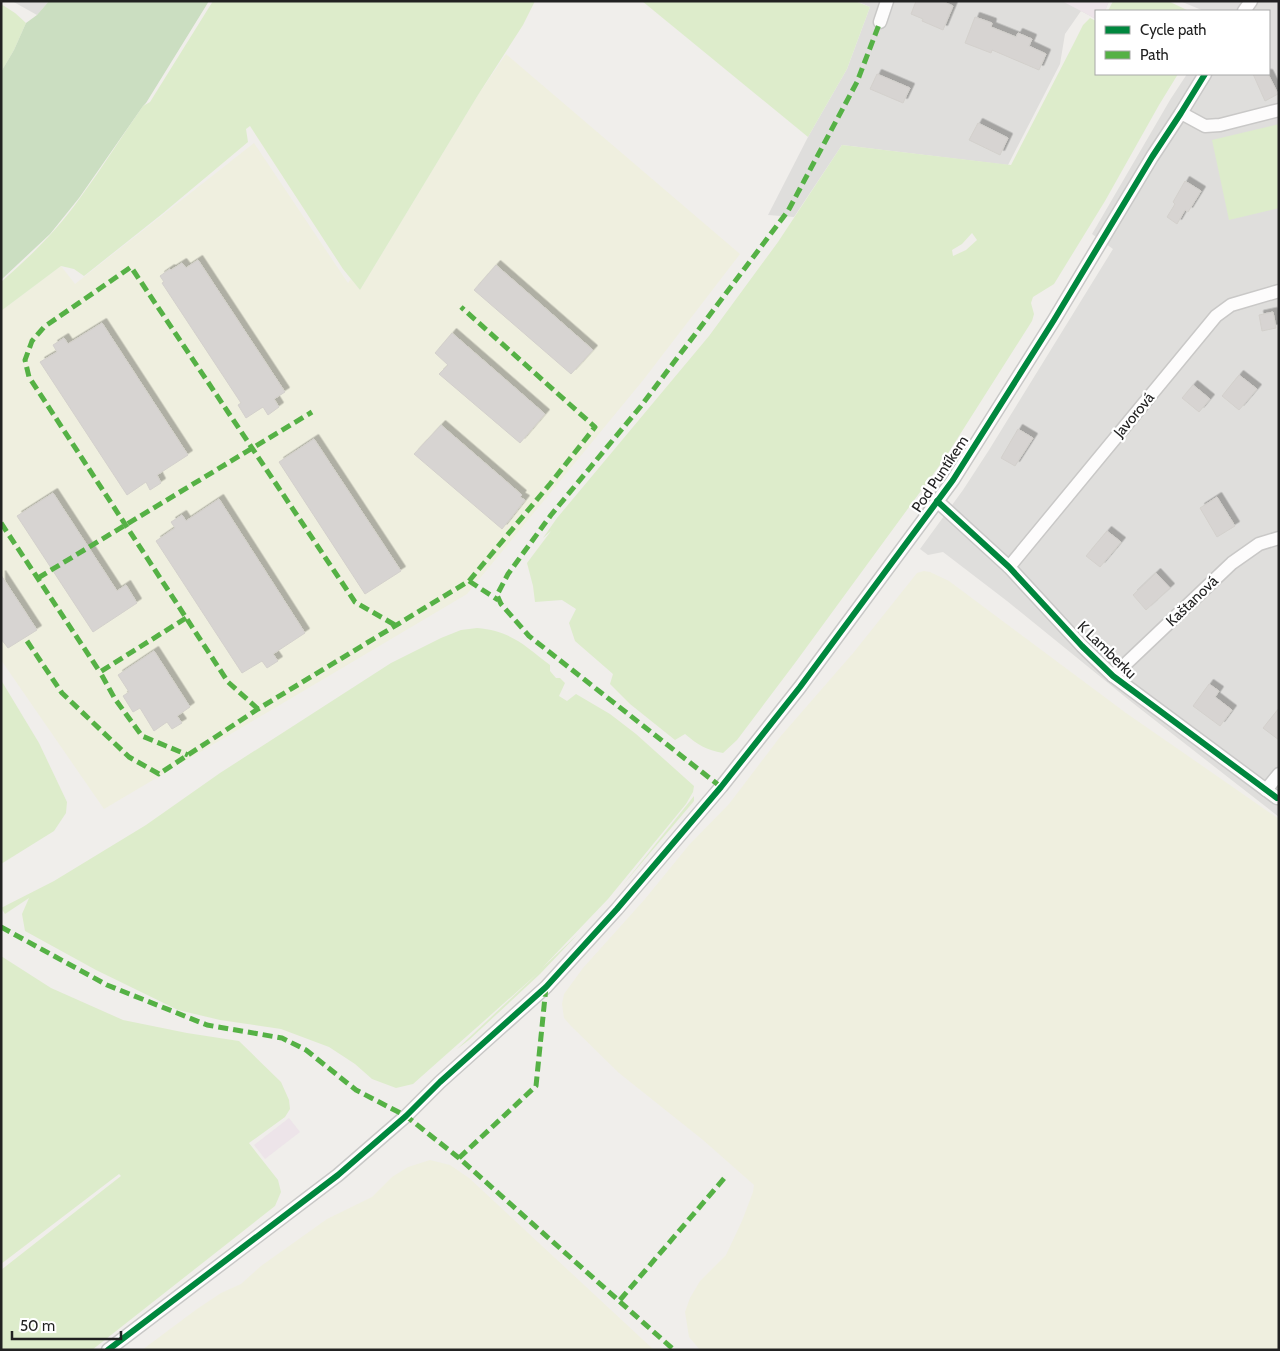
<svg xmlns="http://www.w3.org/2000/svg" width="1280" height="1351" font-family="Cabin,sans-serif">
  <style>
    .residential { fill: #dfdedc }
    .industrial { fill: #ede4e9 }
    .farmland { fill: #efefdf }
    .grass { fill: #ddeccb; fill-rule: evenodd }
    .forest { fill: #cbdec1 }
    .building { fill: #d7d4d2; stroke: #d3d0cc; filter: url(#shadow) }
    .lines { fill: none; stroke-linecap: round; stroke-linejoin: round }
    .street-casing { stroke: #c9c8c7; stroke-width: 15 }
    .street { stroke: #fdfcfc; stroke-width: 12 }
    .quiet { stroke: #55b145; stroke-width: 5; stroke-dasharray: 10 5; stroke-linecap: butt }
    .cycleway-casing { stroke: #fff; stroke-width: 9 }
    .cycleway { stroke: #00873e; stroke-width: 6 }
    .labels { text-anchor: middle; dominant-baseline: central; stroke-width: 4.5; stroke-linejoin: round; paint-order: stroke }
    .street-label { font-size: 15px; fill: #222; stroke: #fff }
  </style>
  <defs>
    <filter id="shadow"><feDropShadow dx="4.5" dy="-4.5" stdDeviation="0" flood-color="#0004"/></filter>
  </defs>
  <rect width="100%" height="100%" fill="#f0eeeb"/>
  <g class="residential">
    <path d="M12 1H49L37 15Z"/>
    <path d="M856 1H1109L1105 11H1096V19L1081 11 1065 34 1060 64 1008 165 842 145 794 217 768 215 808 137 847 69 870 7Z"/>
    <path d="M1180 1H1279V817L1129 700 1007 601 943 552 928 555 920 549 963 490 989 450 1113 249 1092 234 1170 100 1187 74H1269V11H1204Z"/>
  </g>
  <g class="industrial">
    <path d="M1062 1H1109L1105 11H1096V19Z"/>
    <path d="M289 1118 300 1132 265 1159 254 1145Z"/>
  </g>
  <g class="farmland">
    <path d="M506 54 740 254 644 379 467 594 104 809 1 660V311L61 266 75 284 254 143 348 283 351 279 360 290 478 95Z"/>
    <path d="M924 571 930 572 949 581 1126 713 1279 819V1350H700L689 1337 685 1312 690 1298 700 1281 726 1255 742 1221 753 1192 754 1185 703 1140 619 1073 571 1026 564 1018 562 1004 564 994 583 968 645 899 689 845 729 804 780 737 854 652 917 573Z"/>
    <path d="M430 1160 450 1165 469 1178 654 1350H142L197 1309 221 1293 241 1284 261 1266 327 1219 372 1197 392 1177 408 1167Z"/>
  </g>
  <g class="grass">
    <path d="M213 1H535L523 25 478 95 360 290 343 269 250 126 246 129 248 142 162 214 84 276 74 269 61 266 1 311V282C30 257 58 229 80 198 102 168 122 136 143 106L150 102Z"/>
    <path d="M642 1H855L870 7 847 69 808 137Z"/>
    <path d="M1113 1H1168L1189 11H1108Z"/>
    <path d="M1 4 15 13 26 23 14 50 1 72Z"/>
    <path d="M1090 18 1096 21V74H1178L1159 105 1105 201 1054 284 1033 297 1031 303 1034 314 1032 321 945 458 795 663 737 740 723 753C706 750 698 745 685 734L675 740 630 704 610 684 613 674 575 641 569 623 576 609 562 600 535 602 533 586 527 563 551 531 543 538 557 518 709 336 778 242 842 145 1011 165 1074 43 1083 25ZM972 233 977 240 966 250 953 256 952 250 962 244Z"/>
    <path d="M1279 124V208L1229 220 1212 140Z"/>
    <path d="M477 628C511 631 524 645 550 665V671L556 678H560L565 683 559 696 567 701 576 694 610 714 636 734 694 786 693 792 686 804 608 899 542 968 578 934 540 974 469 1040 457 1049 538 973 413 1084 396 1088 372 1079 355 1064 329 1047 281 1029 220 1020 178 1010 96 970 25 931 22 914 29 898 5 914 1 908 54 881 146 825 220 773 391 663 441 638 461 630Z"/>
    <path d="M1 680 39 743 67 802 66 813 54 831 1 864Z"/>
    <path d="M694 796V801L622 886Z"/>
    <path d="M1 956 51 988 123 1020 187 1033 239 1041 281 1082 289 1100 290 1109 285 1117 249 1143 278 1180 281 1192 275 1206 92 1350H1V1270L121 1176 119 1174 1 1264Z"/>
  </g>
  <path class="forest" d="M49 1H209L146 103 143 106 79 198 50 234 1 280V72L14 50 26 23 37 15Z"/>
  <g class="building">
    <path d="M916 1H942L953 6 943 30 922 21 923 19 911 14Z"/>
    <path d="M975 17 992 23 991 27 1016 37 1018 33 1032 39 1029 46 1046 54 1039 70 992 50 991 53 965 43Z"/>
    <path d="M877 74 910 88 903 103 870 89Z"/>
    <path d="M1253 74H1268L1278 94 1265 101Z"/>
    <path d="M978 123 1008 138 1000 155 969 140Z"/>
    <path d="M1185 181 1201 191 1188 212 1185 210 1177 224 1167 217 1175 204 1173 202Z"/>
    <path d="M198 260 285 392 274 399 279 407 268 415 263 407 246 418 238 405 241 403 162 283 164 282 160 276 170 269 171 270 182 263 186 268Z"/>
    <path d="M496 265 593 350 571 374 474 290Z"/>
    <path d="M1273 312 1276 328 1262 331 1259 315Z"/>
    <path d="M102 323 188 455 157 475 161 483 150 490 146 482 127 495 40 362 57 352 53 345 64 338 68 344Z"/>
    <path d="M452 333 545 414 520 443 439 374 448 365 435 353Z"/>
    <path d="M1239 375 1257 389 1239 410 1222 396Z"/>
    <path d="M1193 385 1210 399 1199 412 1182 398Z"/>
    <path d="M441 425 522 495 520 497 525 500 502 529 414 454Z"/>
    <path d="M1018 429 1033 438 1015 466 1001 458Z"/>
    <path d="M314 439 401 571 365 594 279 462Z"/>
    <path d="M53 493 117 591 126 585 137 603 93 632 17 516Z"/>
    <path d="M1217 497 1235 526 1217 537 1200 508Z"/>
    <path d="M219 499 305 633 273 654 278 661 267 668 262 661 242 673 156 541 175 528 171 522 182 515 186 521Z"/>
    <path d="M1107 531 1121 542 1100 567 1086 556Z"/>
    <path d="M1156 573 1170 588 1146 610 1133 595Z"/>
    <path d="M1 575 37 630 8 648 1 639Z"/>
    <path d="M154 651 190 707 177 716 182 723 172 729 167 722 154 731 140 708 133 712 123 696 129 692 118 675Z"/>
    <path d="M1209 684 1219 691 1215 697 1232 710 1220 726 1193 706Z"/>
    <path d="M1279 708V740L1263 728Z"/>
  </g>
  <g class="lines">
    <defs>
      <g id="street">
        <path d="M1244 11 1251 1"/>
        <path d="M880 22 887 1"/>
        <path d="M1181 113 1205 126 1220 125 1279 110"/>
        <path d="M937 501 1009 567 1082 646 1113 676 1277 798"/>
        <path d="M1009 567 1216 316 1231 305 1279 291"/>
        <path d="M1113 676 1232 563 1259 544 1279 538"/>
        <path d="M1266 790 1279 774"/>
        <path d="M108 1350 338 1175 406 1116 440 1082 546 987 617 909 721 787 800 687 953 480 1054 320 1152 157 1181 113 1205 74"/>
      </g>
    </defs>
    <use href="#street" class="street-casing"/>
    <use href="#street" class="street"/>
    <g class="quiet">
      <path d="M1 523 100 672"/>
      <path d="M38 578 312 412"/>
      <path d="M469 581 498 600"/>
      <path d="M186 618 100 672 115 699 142 736 188 755"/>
      <path d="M27 641 62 693 129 757 159 774 258 709 469 581 550 484 595 427 461 307"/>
      <path d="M258 709 228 682 29 377 25 360 32 341 44 327 131 267 355 602 395 625"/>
      <path d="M721 787 529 636 501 604 497 595 508 574 551 515 641 406 788 211 857 82 880 22"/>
      <path d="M1 927 107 985 207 1025 282 1038 306 1050 356 1090 406 1116 459 1158 674 1350"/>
      <path d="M459 1158 536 1086 546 987"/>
      <path d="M620 1300 727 1175"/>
    </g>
    <defs>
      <g id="cycleway">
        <path d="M937 501 1009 567 1082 646 1113 676 1277 798"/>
        <path d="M108 1350 338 1175 406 1116 440 1082 546 987 617 909 721 787 800 687 953 480 1054 320 1152 157 1181 113 1205 74"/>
      </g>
    </defs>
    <use href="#cycleway" class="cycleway-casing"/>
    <use href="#cycleway" class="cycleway"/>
  </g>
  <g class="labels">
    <g class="street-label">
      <text transform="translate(1134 415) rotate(-50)">Javorová</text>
      <text transform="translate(940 474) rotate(-56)">Pod Puntíkem</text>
      <text transform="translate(1192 601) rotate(-44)">Kaštanová</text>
      <text transform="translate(1107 650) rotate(44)">K Lamberku</text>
    </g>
  </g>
  <rect width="1280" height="1351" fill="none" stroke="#222222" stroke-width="5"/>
  <rect x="1095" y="10" width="175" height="65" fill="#ffffff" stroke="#a7a7a7"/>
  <rect x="1105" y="26" width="25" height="8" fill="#00873e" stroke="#a7a7a7"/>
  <text x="1140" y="35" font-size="15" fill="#222222">Cycle path</text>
  <rect x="1105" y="51" width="25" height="8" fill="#55b145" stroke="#a7a7a7"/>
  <text x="1140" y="60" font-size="15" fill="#222222">Path</text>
  <path d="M12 1331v8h109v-8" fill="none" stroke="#222222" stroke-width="2.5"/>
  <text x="20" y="1331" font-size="15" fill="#222222" stroke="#ffffff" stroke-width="4" paint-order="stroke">50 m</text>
</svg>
